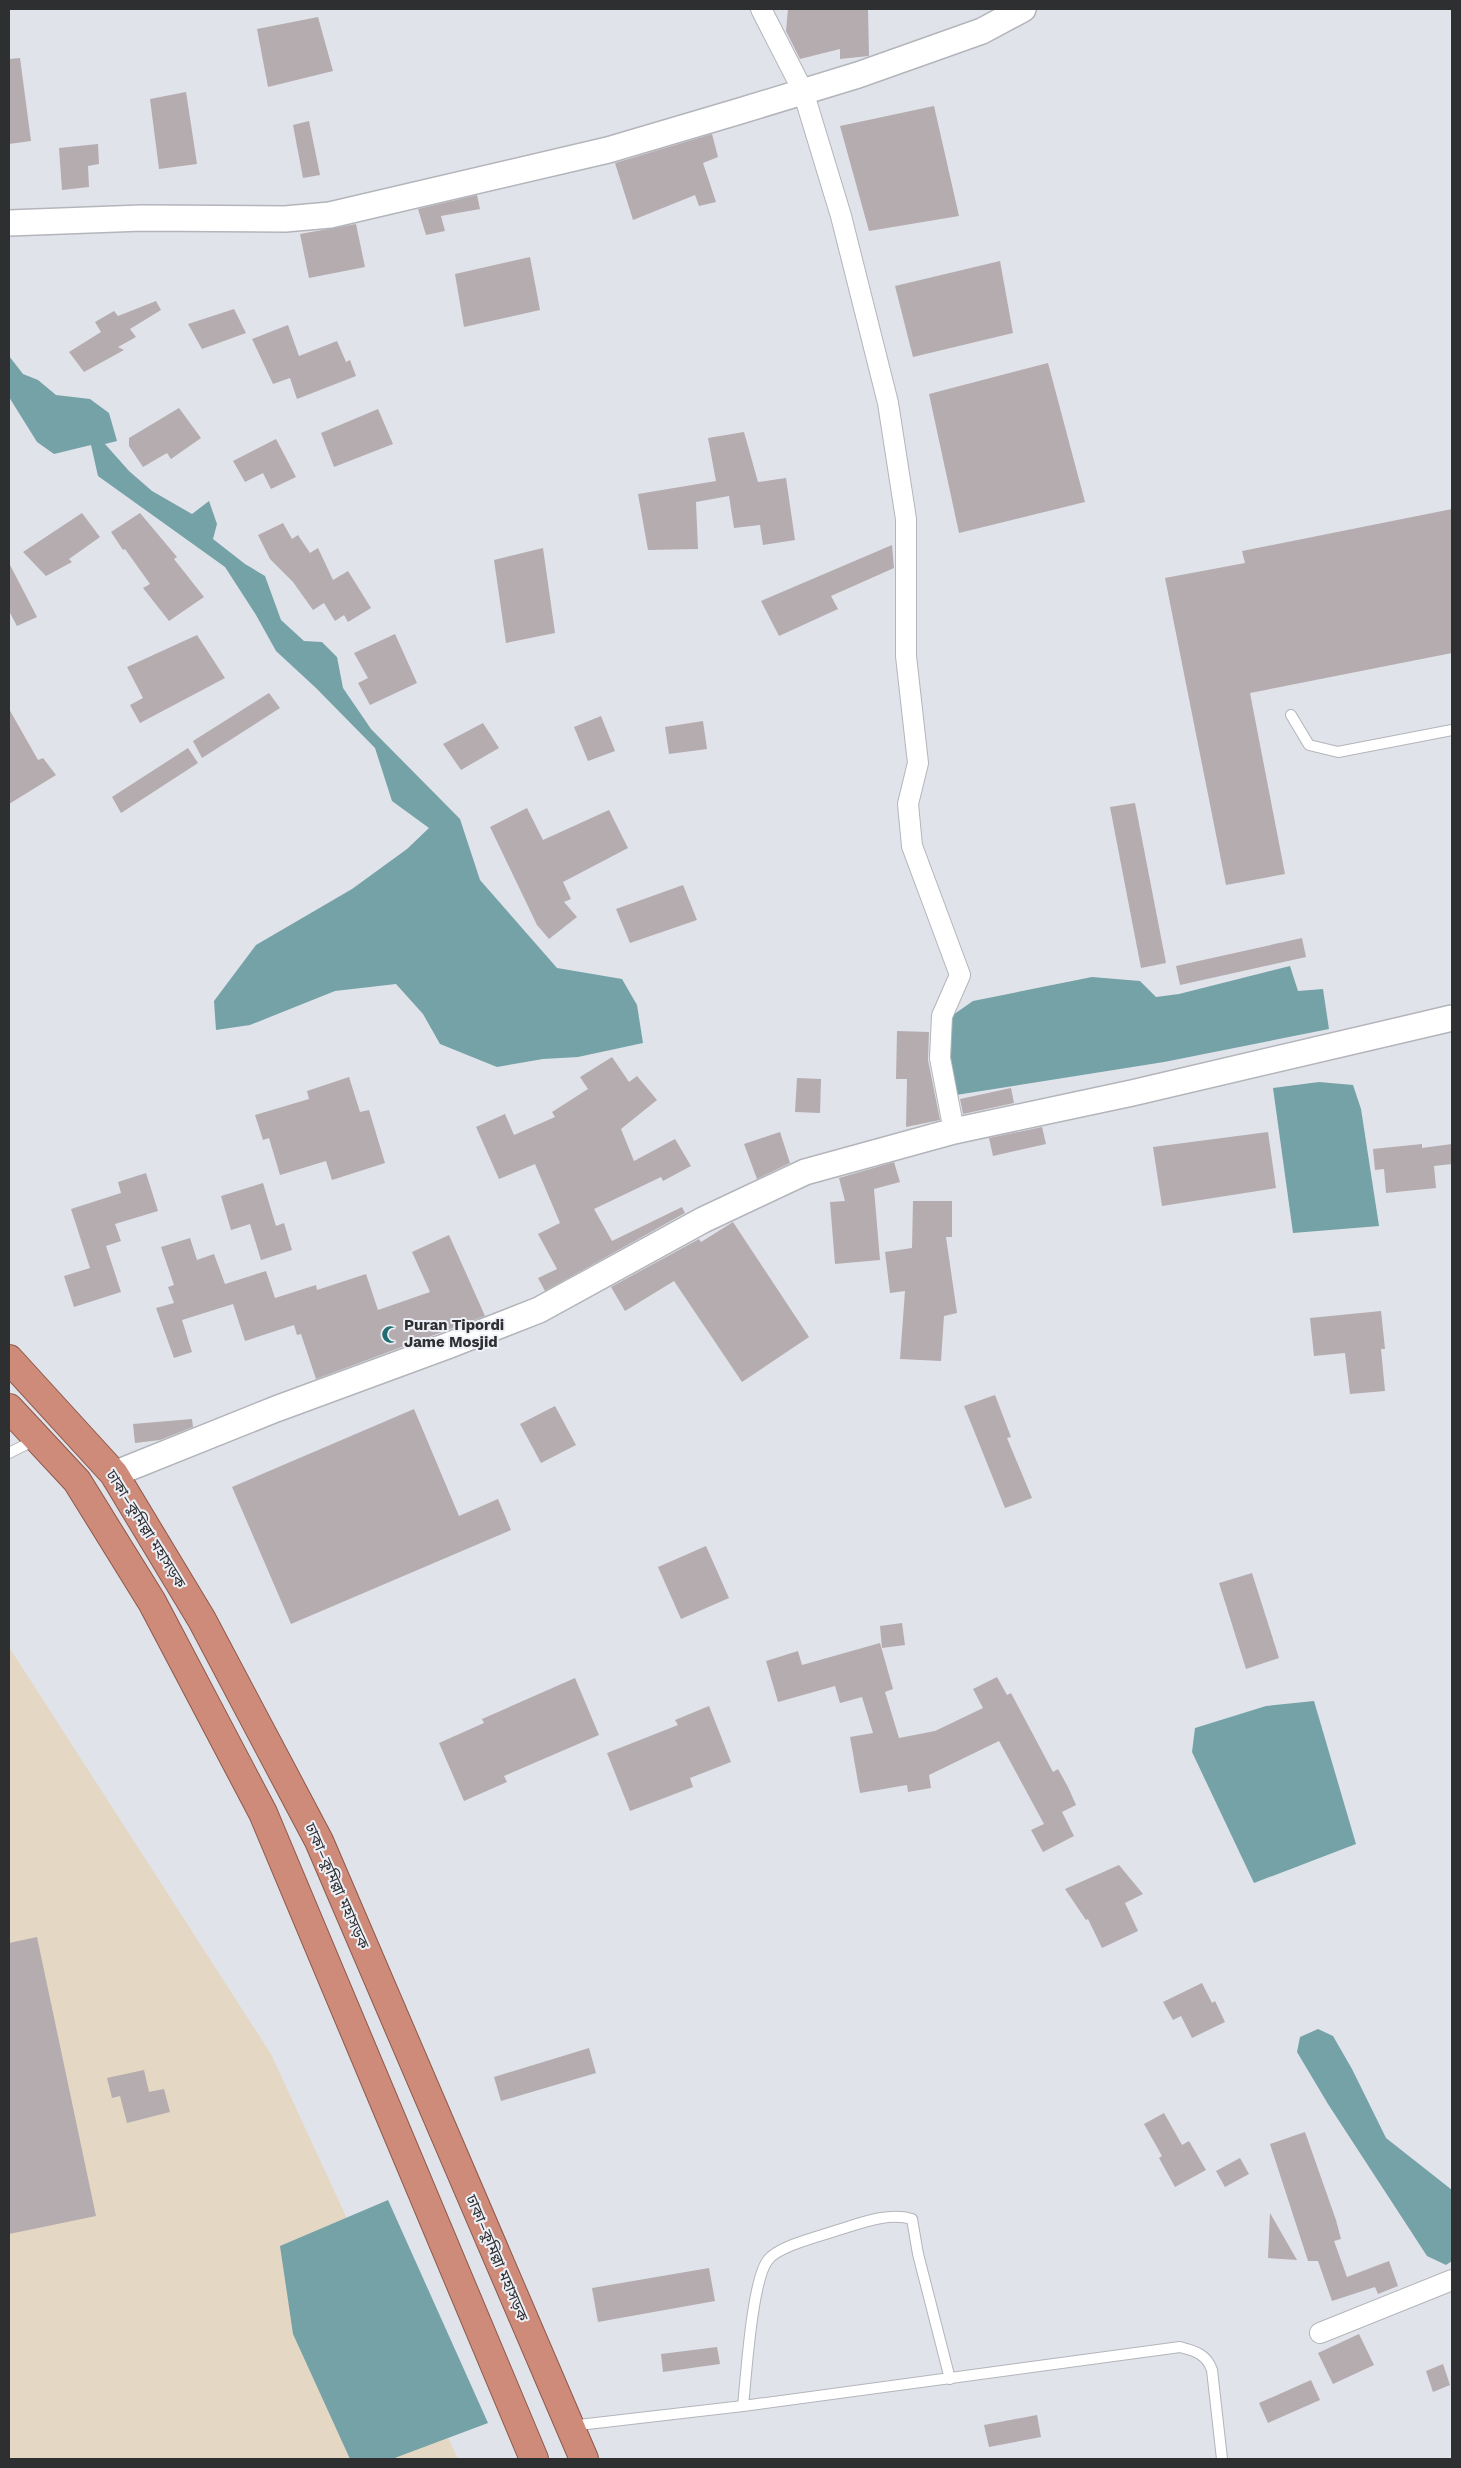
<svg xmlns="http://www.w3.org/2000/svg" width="1461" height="2468" font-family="'Work Sans','Noto Sans Bengali',sans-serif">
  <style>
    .industrial { fill: #e4d8c4 }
    .water { fill: #74a2a7 }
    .building { fill: #b4acaf }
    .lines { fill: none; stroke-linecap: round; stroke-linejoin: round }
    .service-casing { stroke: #b3b5bb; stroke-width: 12 }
    .minor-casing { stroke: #b3b5bb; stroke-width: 22 }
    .tertiary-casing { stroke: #b3b5bb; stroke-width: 28 }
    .trunk-casing { stroke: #8e584a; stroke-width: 30 }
    .service { stroke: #fff; stroke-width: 10 }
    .minor { stroke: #fff; stroke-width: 20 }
    .tertiary { stroke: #fff; stroke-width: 25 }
    .trunk { stroke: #ce8b7a; stroke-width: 28 }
    .labels { text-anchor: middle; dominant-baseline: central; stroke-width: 4; stroke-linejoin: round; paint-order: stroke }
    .poi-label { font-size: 15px; font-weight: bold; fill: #2e2f31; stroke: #eef0f7; text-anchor: start }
    .street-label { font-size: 15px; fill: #2e2f31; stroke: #eef0f7 }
  </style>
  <rect width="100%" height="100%" fill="#e1e3ea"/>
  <path class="industrial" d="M9 1647 271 2054 458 2459H9Z"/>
  <g class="water">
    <path d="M9 356 23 374 38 380 56 395 90 399 109 413 117 441 105 444 129 471 152 491 192 514 209 501 217 524 213 539 245 564 265 576 281 620 304 641 322 642 337 657 343 688 371 729 460 819 480 880 557 968 622 979 637 1005 643 1043 578 1057 543 1059 497 1067 440 1044 423 1014 396 984 335 991 250 1025 216 1030 214 1001 256 945 352 889 407 849 429 828 392 801 375 748 316 688 276 651 256 615 225 567 98 476 91 445 54 454 37 442 9 397Z"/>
    <path d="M1290 966 1298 991 1323 989 1329 1029 1164 1062 956 1095 950 1055V1017L973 1001 1092 977 1140 981 1156 997 1179 994Z"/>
    <path d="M1319 1082 1353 1085 1361 1109 1379 1226 1293 1233 1273 1088Z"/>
    <path d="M1314 1701 1356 1844 1254 1883 1192 1752 1195 1728 1266 1706Z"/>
    <path d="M1318 2029 1333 2036 1352 2069 1386 2138 1452 2190V2261L1446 2265 1427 2256 1328 2104 1297 2052 1300 2037Z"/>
    <path d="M388 2200 488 2423 392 2459H350L293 2334 280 2246Z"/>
  </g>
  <g class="building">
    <path d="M788 9 868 10 869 56 840 59V49L800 59 786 31Z"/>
    <path d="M318 17 333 71 268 87 257 29Z"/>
    <path d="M20 58 31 141 9 144V59Z"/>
    <path d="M186 92 197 164 159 169 150 99Z"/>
    <path d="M934 106 959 216 869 231 840 126Z"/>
    <path d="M309 121 320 175 303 178 293 125Z"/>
    <path d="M712 134 718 157 703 163 716 202 699 206 695 195 633 220 615 163Z"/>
    <path d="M98 144 99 164 88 166 89 187 62 190 59 148Z"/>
    <path d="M477 195 480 209 441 216 445 231 426 235 418 209Z"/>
    <path d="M356 224 365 267 309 278 300 234Z"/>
    <path d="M530 257 540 310 464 327 455 274Z"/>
    <path d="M1000 261 1013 333 913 357 895 286Z"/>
    <path d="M156 301 161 310 130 329 136 337 118 347 124 350 84 372 69 352 101 332 95 322 114 311 118 316Z"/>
    <path d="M234 309 246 333 202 349 188 324Z"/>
    <path d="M288 325 299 356 337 341 346 362 350 360 356 376 297 399 290 378 273 384 252 339Z"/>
    <path d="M1048 363 1085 502 959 533 929 394Z"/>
    <path d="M179 408 201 438 171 459 167 453 143 467 129 446V438Z"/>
    <path d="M378 409 393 444 334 467 321 433Z"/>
    <path d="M744 432 758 482 786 478 795 540 763 545 760 525 734 528 729 496 696 502 698 549 648 550 638 494 716 481 708 438Z"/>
    <path d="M276 439 296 477 271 489 263 473 245 482 233 461Z"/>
    <path d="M1452 509V653L1250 693 1285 874 1226 885 1165 578 1245 563 1242 551Z"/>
    <path d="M82 513 100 537 69 559 72 562 46 576 23 552Z"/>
    <path d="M140 513 177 557 174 559 204 597 169 621 143 588 150 584 125 549 123 550 111 532Z"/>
    <path d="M283 523 292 539 298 535 310 553 318 548 333 580 348 571 371 608 348 622 344 615 335 621 324 603 313 610 293 582 270 559 258 535Z"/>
    <path d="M892 545 894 568 831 596 838 609 779 636 761 601Z"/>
    <path d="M543 548 555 633 506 643 494 560Z"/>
    <path d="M9 563 37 617 17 626 9 611Z"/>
    <path d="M395 634 417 683 370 705 358 683 368 678 354 653Z"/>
    <path d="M197 635 225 678 140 723 130 705 143 698 127 667Z"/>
    <path d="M269 693 280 708 202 758 193 741Z"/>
    <path d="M9 709 38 760 43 758 56 775 9 804Z"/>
    <path d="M601 716 615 751 588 761 574 727Z"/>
    <path d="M703 721 707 749 669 754 665 727Z"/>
    <path d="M483 723 499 748 461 770 443 744Z"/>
    <path d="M188 748 198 763 121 813 112 797Z"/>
    <path d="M1135 803 1166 963 1141 968 1110 807Z"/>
    <path d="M527 808 543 840 609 810 628 848 563 882 571 899 564 902 577 917 549 939 537 925 490 827Z"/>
    <path d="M683 885 697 920 630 943 616 909Z"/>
    <path d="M1302 938 1306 957 1180 985 1176 966Z"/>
    <path d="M897 1031 929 1032 928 1060 940 1120 906 1127 907 1079H896Z"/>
    <path d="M612 1057 629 1082 637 1076 657 1100 621 1129 634 1161 675 1139 691 1166 663 1181 661 1177 594 1209 612 1241 682 1207 685 1213 545 1291 538 1278 557 1269 538 1234 560 1223 535 1164 499 1179 476 1127 505 1114 514 1135 555 1117 552 1112 588 1089 580 1077Z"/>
    <path d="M349 1077 360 1112 369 1110 385 1163 332 1180 326 1161 280 1175 269 1138 263 1140 255 1115 309 1099 307 1091Z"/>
    <path d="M797 1078 821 1079 820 1113 795 1112Z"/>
    <path d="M1011 1088 1014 1103 963 1114 960 1099Z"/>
    <path d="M1042 1127 1046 1144 993 1156 989 1138Z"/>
    <path d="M780 1132 790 1163 757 1179 744 1144Z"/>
    <path d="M1268 1132 1276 1188 1162 1206 1153 1147Z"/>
    <path d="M1422 1144V1148L1452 1144V1164L1434 1166 1436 1188 1386 1193 1384 1169 1375 1170 1373 1149Z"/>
    <path d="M894 1162 900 1182 874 1189 880 1260 835 1264 830 1202 845 1201 839 1178Z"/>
    <path d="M146 1173 158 1211 115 1224 121 1241 106 1246 121 1292 74 1307 64 1276 90 1268 71 1209 121 1193 118 1182Z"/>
    <path d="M263 1183 276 1226 284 1223 292 1250 261 1260 250 1224 231 1230 221 1196Z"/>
    <path d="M913 1201H952V1237H946L957 1313 944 1316 941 1361 900 1359 905 1291 890 1293 885 1252 912 1248Z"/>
    <path d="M733 1222 809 1337 742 1382 674 1281 625 1311 611 1287 699 1239 701 1242Z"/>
    <path d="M449 1235 485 1316 316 1379 301 1334 297 1335 294 1325 245 1341 233 1304 182 1320 192 1352 174 1358 156 1308 174 1303 168 1287 174 1285 161 1247 190 1238 197 1260 214 1254 225 1284 266 1271 275 1298 316 1285 317 1290 366 1274 378 1310 430 1292 412 1252Z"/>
    <path d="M1381 1311 1385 1349H1381L1385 1391 1350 1394 1345 1353 1314 1356 1310 1318Z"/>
    <path d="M995 1395 1011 1437 1007 1438 1032 1498 1005 1508 964 1406Z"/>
    <path d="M555 1406 576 1445 541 1463 520 1424Z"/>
    <path d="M414 1409 459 1516 498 1499 511 1530 291 1624 232 1487Z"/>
    <path d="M192 1419 193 1427 160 1440 135 1443 133 1424Z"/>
    <path d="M706 1546 729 1598 681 1619 658 1567Z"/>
    <path d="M1252 1573 1279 1658 1246 1669 1219 1583Z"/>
    <path d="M902 1623 905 1645 882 1648 880 1626Z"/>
    <path d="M880 1643 893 1689 885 1692 899 1738 935 1731 983 1708 973 1689 997 1677 1007 1695 1011 1693 1053 1772 1058 1769 1068 1787 1076 1805 1062 1812 1074 1836 1043 1852 1031 1830 1044 1824 999 1741 929 1775 931 1788 908 1792 907 1785 860 1793 850 1737 873 1733 862 1697 840 1703 835 1686 778 1702 766 1661 798 1651 802 1665Z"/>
    <path d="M575 1678 599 1735 504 1776 507 1782 464 1801 439 1743 484 1723 482 1719Z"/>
    <path d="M709 1706 731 1762 690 1778 693 1787 630 1811 607 1753 678 1725 675 1720Z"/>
    <path d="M1119 1865 1143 1894 1125 1903 1138 1931 1102 1948 1088 1919 1086 1920 1065 1889Z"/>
    <path d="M37 1937 96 2216 9 2234V1943Z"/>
    <path d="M1202 1983 1212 2003 1215 2001 1225 2022 1192 2038 1181 2016 1173 2020 1163 2002Z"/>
    <path d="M589 2048 596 2073 501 2101 494 2077Z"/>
    <path d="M144 2070 149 2092 164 2089 170 2112 127 2123 120 2096 112 2098 107 2078Z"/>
    <path d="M1164 2113 1182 2145 1189 2141 1206 2170 1175 2187 1159 2158 1162 2156 1144 2124Z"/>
    <path d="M1305 2132 1336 2220 1341 2239 1334 2241 1347 2277 1389 2261 1398 2286 1378 2294 1375 2287 1332 2301 1318 2261H1308L1270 2144Z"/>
    <path d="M1240 2158 1249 2174 1225 2187 1216 2171Z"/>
    <path d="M1270 2213 1297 2260 1268 2258Z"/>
    <path d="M709 2268 715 2301 598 2322 592 2288Z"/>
    <path d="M1359 2334 1374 2365 1333 2384 1318 2353Z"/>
    <path d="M717 2347 720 2364 663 2372 661 2354Z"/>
    <path d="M1443 2364 1450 2385 1433 2392 1426 2371Z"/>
    <path d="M1311 2380 1320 2400 1268 2423 1259 2403Z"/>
    <path d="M1037 2415 1041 2437 989 2447 984 2425Z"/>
  </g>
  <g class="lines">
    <defs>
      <g id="service">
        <path d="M1291 715 1309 745 1338 752 1452 730"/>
        <path d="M9 1453 37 1439"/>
        <path d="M743 2406C746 2378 752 2279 768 2260 778 2246 821 2236 838 2230 861 2223 888 2212 912 2219L918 2254 950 2379"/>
        <path d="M570 2426 743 2406 1180 2347C1196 2351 1207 2355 1212 2370L1222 2459"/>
      </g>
      <g id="minor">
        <path d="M761 9 803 91 841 216 888 403 906 519V656L918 763 908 804 912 846 960 975 942 1016 940 1058 954 1131"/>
        <path d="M1320 2333 1452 2280"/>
      </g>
      <g id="tertiary">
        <path d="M9 223 142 218 285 219 330 215 608 150 740 111 858 75 982 31 1023 9"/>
        <path d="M114 1474 276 1409 447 1346 539 1310 703 1220 805 1172 954 1131 1132 1093 1452 1018"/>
      </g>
      <g id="trunk">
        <path d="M9 1359 114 1474 202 1620 319 1841 584 2459"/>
        <path d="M9 1408 77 1481 152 1602 263 1813 534 2459"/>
      </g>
    </defs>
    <use href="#service" class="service-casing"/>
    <use href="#minor" class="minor-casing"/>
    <use href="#tertiary" class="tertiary-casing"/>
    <use href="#trunk" class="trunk-casing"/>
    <use href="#service" class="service"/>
    <use href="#minor" class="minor"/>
    <use href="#tertiary" class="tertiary"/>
    <use href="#trunk" class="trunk"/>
  </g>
  <defs>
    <symbol id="mosque-bare" viewBox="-9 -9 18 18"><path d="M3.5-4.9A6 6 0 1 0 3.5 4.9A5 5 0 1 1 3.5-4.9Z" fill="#216d71" stroke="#eef0f7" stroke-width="2.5" paint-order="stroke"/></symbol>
  </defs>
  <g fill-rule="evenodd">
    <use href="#mosque-bare" x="378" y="1322" width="25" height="25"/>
  </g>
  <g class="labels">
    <g class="poi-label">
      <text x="404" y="1325">Puran Tipordi<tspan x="404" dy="17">Jame Mosjid</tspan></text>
    </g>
    <g class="street-label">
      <text transform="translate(146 1529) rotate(58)">ঢাকা–কুমিল্লা মহাসড়ক</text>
      <text transform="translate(337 1886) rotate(66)">ঢাকা–কুমিল্লা মহাসড়ক</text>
      <text transform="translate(497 2258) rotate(67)">ঢাকা–কুমিল্লা মহাসড়ক</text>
    </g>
  </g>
  <rect width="1461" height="2468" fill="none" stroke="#2e2f31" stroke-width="20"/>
</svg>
